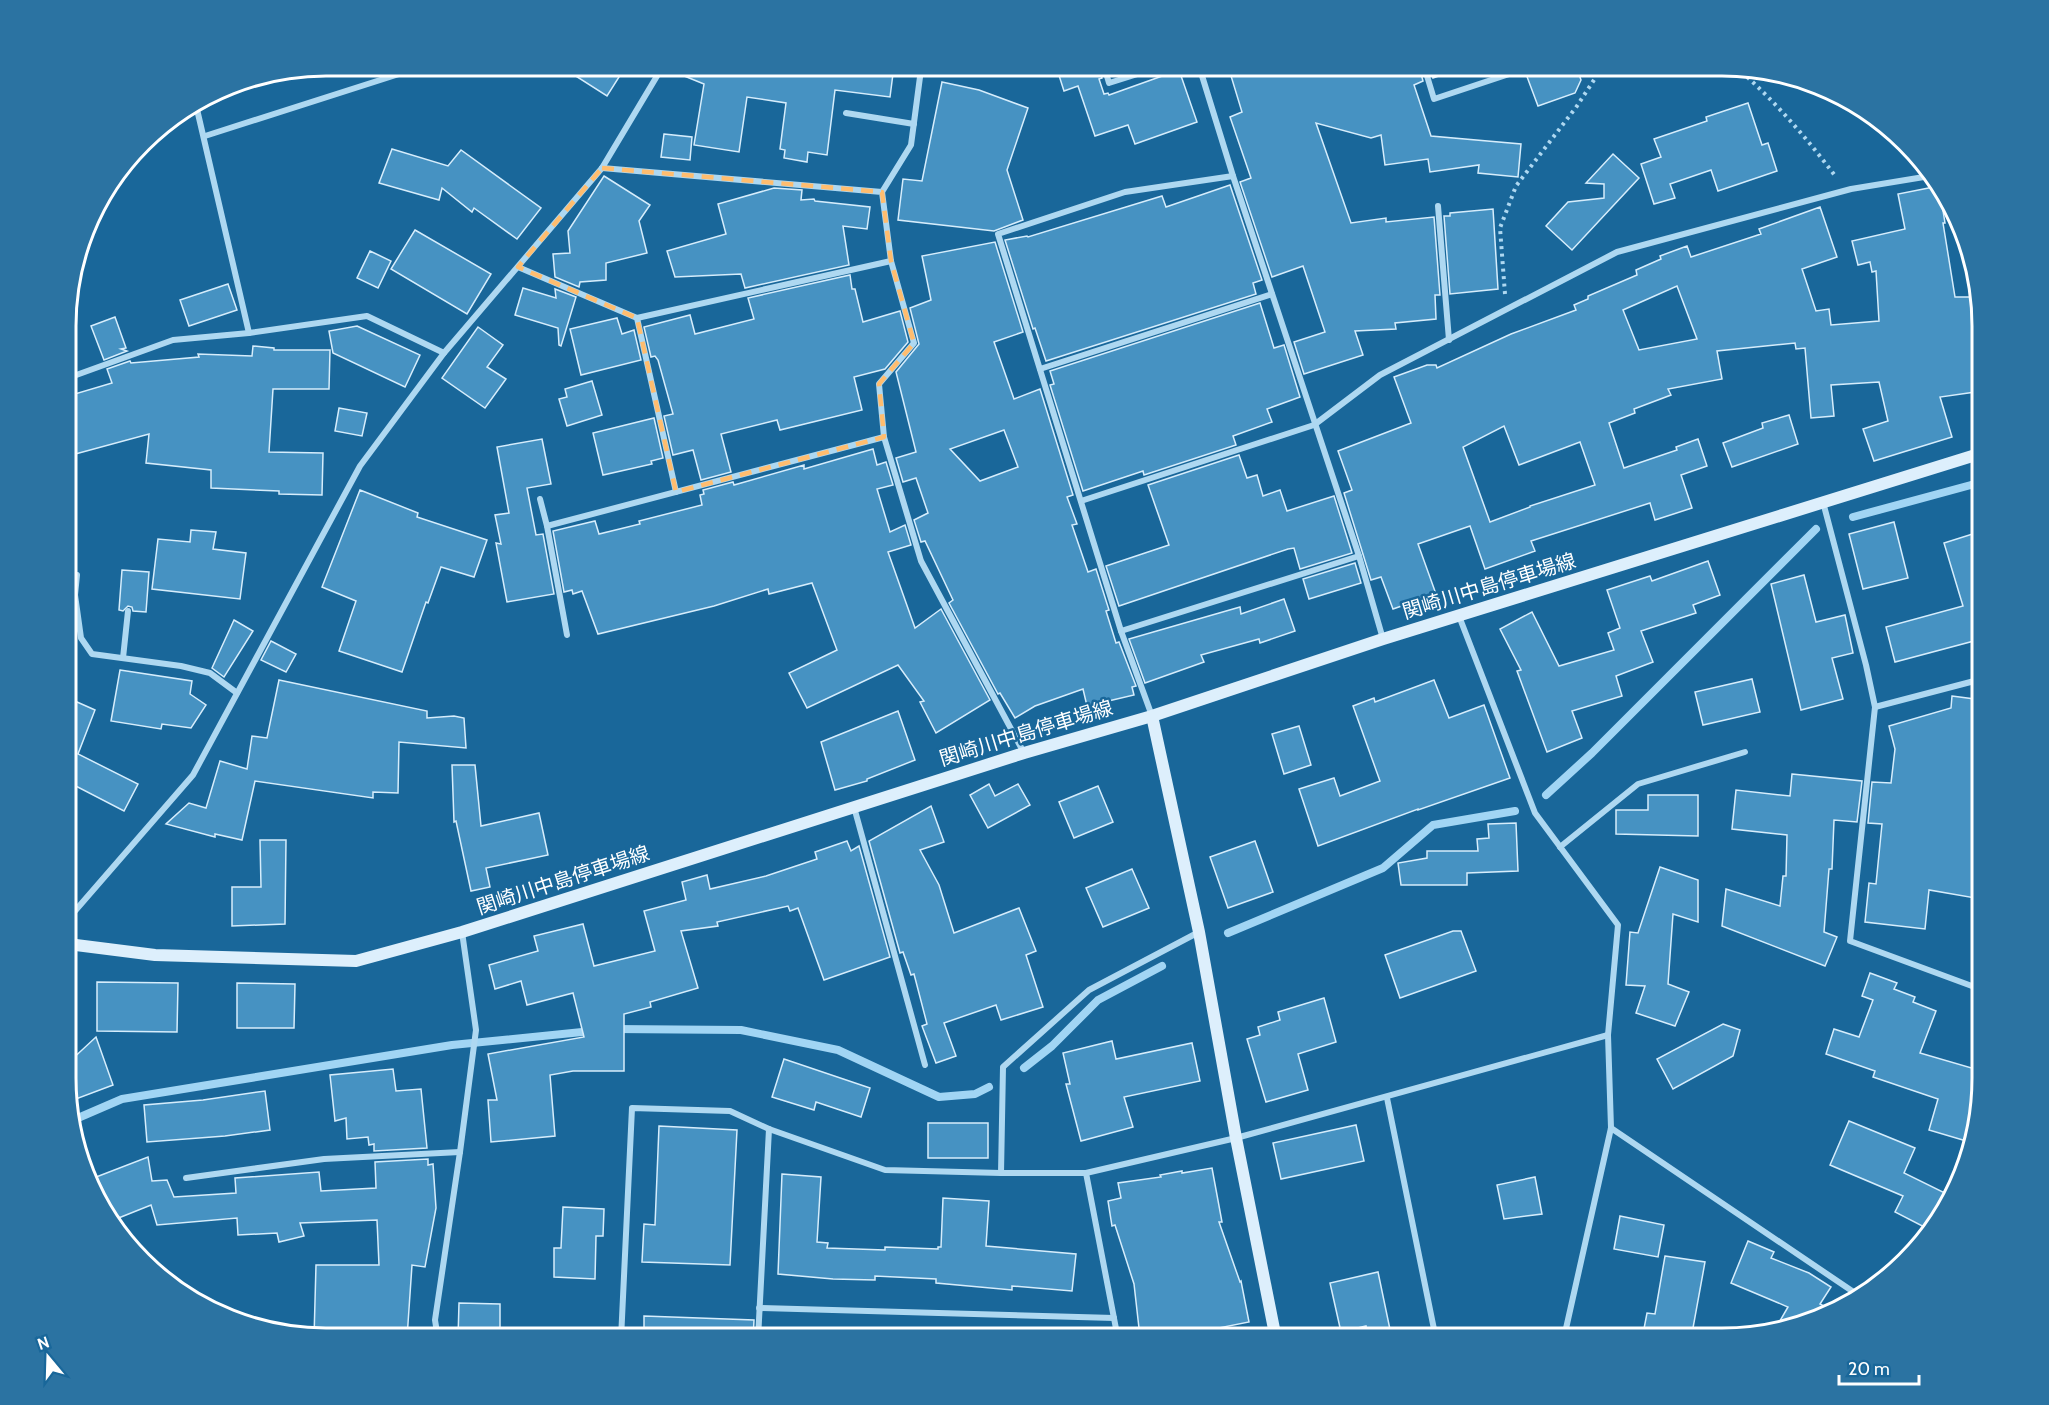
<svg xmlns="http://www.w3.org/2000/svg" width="2049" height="1405" font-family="Cabin,'Noto Sans JP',sans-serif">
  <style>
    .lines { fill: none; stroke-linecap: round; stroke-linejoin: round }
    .stream { stroke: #a1d5f4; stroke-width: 8 }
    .building { fill: #4692c2; stroke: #d6edfc; stroke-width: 1.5; fill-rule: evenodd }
    .path { stroke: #aed8f1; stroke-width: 4; stroke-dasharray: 3 4.5; stroke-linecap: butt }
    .street { stroke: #aed8f1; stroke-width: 6 }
    .secondary { stroke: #ddeffc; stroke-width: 12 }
    .marked { fill: none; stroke: #ffbd6f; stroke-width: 4.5; stroke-dasharray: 12 8; stroke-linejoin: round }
    .labels { text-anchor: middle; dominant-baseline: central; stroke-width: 5; stroke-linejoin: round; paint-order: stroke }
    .street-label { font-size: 20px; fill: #fff; stroke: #19679a }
    .rim { fill: none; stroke: #fff; stroke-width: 3 }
  </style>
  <rect width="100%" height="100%" fill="#19679a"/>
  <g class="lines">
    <g class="stream">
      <path d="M1853 517 1982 482"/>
      <path d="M1546 795 1592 753 1816 529"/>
      <path d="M1228 933 1383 868 1433 825 1515 811"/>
      <path d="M614 1029 741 1030 838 1050 939 1097 975 1094 989 1087"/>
      <path d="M1024 1068 1052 1046 1098 1000 1162 966"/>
      <path d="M71 1121 122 1099 452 1045 592 1031"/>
    </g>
  </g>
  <g class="building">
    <path d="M560 66H626L607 96Z"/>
    <path d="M668 66H768L804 71 803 66H894L890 97 835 90 827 155 808 152 807 162 784 158 785 150 780 149 786 103 747 97 739 152 694 145 704 84 667 69Z"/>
    <path d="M1056 66H1099L1102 78 1099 79 1104 94 1108 93 1109 95 1179 70 1197 122 1135 144 1128 125 1095 136 1078 86 1064 91Z"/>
    <path d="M1228 66H1419L1423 81 1414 85 1431 136 1521 144 1518 177 1478 173 1479 165 1430 172 1428 159 1385 165 1381 135 1371 138 1316 123 1351 223 1386 218V222L1434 217 1440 295H1435L1436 319 1395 323 1396 329 1355 331 1363 355 1304 374 1294 342 1325 332 1303 266 1272 277 1240 182 1251 178 1230 117 1242 112Z"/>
    <path d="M1430 66H1456V70L1433 78Z"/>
    <path d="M1538 66H1576L1581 80 1575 93 1538 106 1526 74 1535 71Z"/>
    <path d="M942 82 979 90 1028 108 1007 170 1023 220 994 231 898 220 903 179 922 181Z"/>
    <path d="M1748 103 1762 145 1768 143 1777 171 1718 191 1711 170 1670 184 1675 198 1654 204 1641 164 1661 157 1654 139 1707 121 1706 117Z"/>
    <path d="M664 134 692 137 690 160 661 157Z"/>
    <path d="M392 149 448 166 461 150 541 208 517 239 474 208 472 212 442 188 439 200 379 183Z"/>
    <path d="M1613 154 1639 178 1572 250 1546 226 1568 202 1604 198V184L1586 183Z"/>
    <path d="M604 176 650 205 639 221 647 253 606 263V280L580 282 579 287 555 277 553 254 570 253 568 231Z"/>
    <path d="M1230 185 1262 280 1253 283 1256 294 1046 361 1035 328 1033 329 1005 240 1027 236 1028 237 1162 196 1166 207Z"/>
    <path d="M1939 186 1945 223H1943L1955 297H1974L1975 356 1978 355 1982 387V391L1940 397 1952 437 1874 461 1863 429 1888 421 1879 382 1831 385 1834 416 1811 418 1805 348 1796 349 1795 343 1717 351 1722 379 1668 389 1671 395 1634 409 1635 413 1609 423 1624 468 1677 450 1676 447 1698 439 1707 466 1681 475 1692 508 1655 520 1650 503 1531 541 1535 551 1485 569 1470 526 1418 544 1436 594 1393 609 1381 577 1371 580 1344 493 1352 490 1338 451 1411 423 1394 377 1427 365H1436L1437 368 1511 334 1576 310 1574 305 1588 299V296L1637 275 1636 270 1661 259 1660 256 1687 246 1691 257 1761 234 1759 229 1820 207 1837 257 1802 269 1816 311 1829 309 1831 325 1879 321 1876 271 1872 272 1870 262 1858 265 1852 241 1905 229 1898 194ZM1677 286 1697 339 1639 350 1623 310ZM1504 426 1519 465 1580 442 1595 485 1530 506V507L1490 522 1463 447Z"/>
    <path d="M774 188 802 190 801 200 814 199 815 201 870 207 867 229 843 226 849 265 745 288 741 274 675 277 667 251 726 234 718 204Z"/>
    <path d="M1493 209 1498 289 1450 294 1444 216H1450V213Z"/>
    <path d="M415 230 491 274 467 314 391 269Z"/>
    <path d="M995 242 1023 332 994 342 1014 399 1040 389 1073 495 1067 497 1077 524 1072 525 1088 572 1096 569 1109 610 1106 611 1116 643 1119 642 1136 686 1132 687 1134 695 1087 706 1083 689 1035 706 1015 718 1000 693 998 694 949 603 953 600 925 541 921 542 914 520 928 513 916 478 903 482 896 458 916 452 896 372 919 344 910 308 931 300 922 256ZM1004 430 1018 467 980 481 950 449Z"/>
    <path d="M370 251 391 261 378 288 357 278Z"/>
    <path d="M850 275 852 289H855L863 322 900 311 908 342 885 369 854 377 862 410 780 430 777 420 721 434 731 472 701 480 693 450 673 455 664 416 673 414 658 360 655 356 651 357 644 327 690 315 695 334 754 319 748 298Z"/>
    <path d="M228 284 237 310 189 326 180 300Z"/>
    <path d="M523 288 556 298 555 289 576 297 561 346 559 345 558 328 515 315Z"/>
    <path d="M1260 303 1274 348 1284 345 1300 397 1267 409 1272 422 1233 436 1236 445 1144 475 1143 471 1083 491 1050 385 1054 384 1050 371Z"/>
    <path d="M115 317 126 348 121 349 127 351 104 360 91 326Z"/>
    <path d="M617 318 622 334 634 330 641 360 581 375 570 329Z"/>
    <path d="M357 326 420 355 405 387 333 353 329 331Z"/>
    <path d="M478 327 503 345 487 367 506 379 485 408 442 378Z"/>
    <path d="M253 346 274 348V350H330L329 389H273L269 452 323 453 322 495 279 494V491L211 488V470L146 463 149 434 68 456V396L112 383 107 369 130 361 131 363 199 357 198 354 252 356Z"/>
    <path d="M592 381 602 415 567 426 559 399 567 397 565 389Z"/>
    <path d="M339 408 367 413 362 436 335 431Z"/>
    <path d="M1789 415 1798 444 1732 467 1723 443 1763 428 1762 423Z"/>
    <path d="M654 418 663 458 651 461 652 464 603 475 593 433Z"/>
    <path d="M542 439 551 484 527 488 536 535 543 534 554 594 507 602 496 543 501 544 495 515 509 513 497 447Z"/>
    <path d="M873 449 877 465 886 462 893 485 877 489 890 532 905 525 911 545 888 552 915 628 941 609 990 700 936 733 920 702 924 701 898 665 807 708 789 673 837 650 812 583 769 594 768 589 714 606 598 634 582 591 573 594 572 590 564 592 553 531 595 521 599 534 640 524 639 521 702 505 700 495 704 494 703 490 733 482 734 485 804 465V469Z"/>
    <path d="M1239 455 1247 478 1257 475 1263 496 1280 490 1287 511 1334 496 1352 553 1300 569 1294 548 1288 549 1119 606 1106 566 1169 545 1148 485Z"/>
    <path d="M360 490 418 513 417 517 487 540 474 577 441 567 428 603 426 602 402 672 339 651 356 601 322 587Z"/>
    <path d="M1894 522 1908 578 1863 589 1849 534Z"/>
    <path d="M191 530 216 532 213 549 246 553 240 599 152 589 158 539 190 542Z"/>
    <path d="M1982 531V652L1977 653 1974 641 1895 662 1886 627 1963 606 1944 543Z"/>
    <path d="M1708 561 1720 595 1693 605 1696 613 1641 631 1653 662 1616 676 1622 696 1572 711 1582 738 1547 752 1517 671 1521 670 1500 629 1532 612 1559 666 1614 650 1608 633 1620 628 1607 590 1650 576 1652 581Z"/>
    <path d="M1355 563 1361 583 1309 599 1303 579Z"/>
    <path d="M122 570 149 572 146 612 133 611 132 607 128 606 123 611 119 610Z"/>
    <path d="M1804 575 1816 622 1845 615 1853 653 1832 658 1843 699 1801 710 1771 584Z"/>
    <path d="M1284 599 1295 631 1260 643 1259 639 1201 655 1204 662 1145 683 1129 639 1240 607 1241 614Z"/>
    <path d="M234 620 253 631 224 677 212 668Z"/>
    <path d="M271 641 296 654 286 672 261 660Z"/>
    <path d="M120 670 192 681 190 694 206 705 191 728 162 724 161 729 111 721Z"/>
    <path d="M1752 679 1760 712 1703 725 1695 692Z"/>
    <path d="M279 680 427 711V718L454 716 464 718 466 748 399 742 398 793 373 792V798L255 781 242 840 215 834V837L166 824 189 803 206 808 220 761 247 769 252 736 267 738Z"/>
    <path d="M1434 680 1449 718 1484 705 1510 778 1418 810V809L1318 846 1299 789 1334 778 1340 796 1380 781 1353 706 1374 698 1375 702Z"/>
    <path d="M1952 696 1982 700V859L1975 898 1929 890 1925 929 1865 922 1869 883 1876 884 1882 824 1868 823 1872 782 1891 783 1895 749 1889 726 1951 708Z"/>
    <path d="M68 698 95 710 78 754 138 784 124 811 68 782Z"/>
    <path d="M898 711 915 760 867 779V781L835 790 821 742Z"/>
    <path d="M1299 726 1311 765 1284 774 1272 734Z"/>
    <path d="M452 765H475L481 826 539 813 548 855 486 868 490 887 471 891 456 821 454 822Z"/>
    <path d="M1792 774 1862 781 1857 822 1834 820 1832 869H1829L1824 932 1837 937 1825 966 1722 926 1726 889 1780 906 1783 876H1786L1787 835 1732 829 1736 790 1790 796Z"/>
    <path d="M989 784 995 796 1018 784 1030 805 988 828 970 795Z"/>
    <path d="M1098 786 1113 822 1074 838 1059 802Z"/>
    <path d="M1648 795H1698V836L1616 834V810H1648Z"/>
    <path d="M931 806 944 842 920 850 939 885 954 933 1019 908 1036 951 1026 955 1043 1007 1001 1020 996 1005 944 1023 956 1056 936 1063 922 1026 927 1024 914 974 911 975 903 952 900 953 869 841Z"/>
    <path d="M1516 823 1518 871 1467 873V885H1401L1398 863 1427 858V851H1478L1477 839 1489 838 1488 824Z"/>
    <path d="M260 840H286L285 924 232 926V887H261Z"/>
    <path d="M847 841 851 851 859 846 890 957 824 980 798 908 790 911 788 906 717 922 718 926 681 931 698 988 650 1002 651 1007 624 1014V1071H573L550 1075 555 1136 491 1142 488 1100H497L488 1054 584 1037 573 993 527 1005 521 981 495 989 489 965 538 951 534 936 583 924 594 966 655 951 644 911 686 900 682 882 707 875 710 889 766 876 817 859 815 852Z"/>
    <path d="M1255 841 1273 892 1228 908 1210 857Z"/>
    <path d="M1660 867 1698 880V922L1673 914 1668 984 1689 992 1675 1026 1636 1013 1645 986 1626 985 1630 932 1638 933Z"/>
    <path d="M1132 869 1149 908 1103 927 1086 888Z"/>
    <path d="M1453 931H1461L1476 971 1400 998 1385 955Z"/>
    <path d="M1870 973 1897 983 1894 989 1915 997 1913 1002 1936 1011 1920 1053 1982 1071V1095L1973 1143 1929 1130 1938 1099 1873 1077 1875 1071 1826 1054 1834 1029 1859 1037 1873 1000 1862 996Z"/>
    <path d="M97 982 178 983 177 1032 97 1031Z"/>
    <path d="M237 983 295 984 294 1028H237Z"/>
    <path d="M1324 998 1336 1042 1298 1054 1308 1090 1266 1102 1247 1039 1260 1035 1258 1027 1280 1020 1278 1012Z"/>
    <path d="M1723 1024 1740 1030 1733 1056 1673 1089 1657 1059Z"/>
    <path d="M96 1037 113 1085 68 1102V1063Z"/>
    <path d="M1112 1041 1116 1059 1192 1043 1200 1081 1124 1097 1133 1127 1081 1141 1066 1084H1070L1063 1053Z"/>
    <path d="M784 1059 870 1088 861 1117 816 1102 814 1110 772 1097Z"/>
    <path d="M393 1069 396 1091 421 1089 427 1148 374 1151V1144L369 1145 368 1137 347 1139 346 1118 335 1121 330 1075Z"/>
    <path d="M265 1091 270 1130 225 1136 147 1142 144 1105 203 1100Z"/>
    <path d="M1849 1121 1915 1148 1904 1173 1951 1196 1932 1231 1895 1212 1903 1196 1830 1165Z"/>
    <rect x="928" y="1123" width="60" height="35"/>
    <path d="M1356 1125 1364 1161 1281 1179 1273 1143Z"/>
    <path d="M659 1126 737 1130 730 1265 642 1262 644 1224 655 1225Z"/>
    <path d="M148 1157 152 1181 167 1180 174 1197 236 1193 235 1178 319 1172 321 1191 376 1188 375 1162 428 1159V1165L433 1164 436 1208 425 1267 412 1265 407 1338H314L316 1265H379L377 1220 300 1223 304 1236 279 1242 277 1233 238 1235 237 1218 157 1225 151 1205 111 1221 101 1209 91 1179Z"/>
    <path d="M1212 1168 1222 1222H1219L1240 1282 1241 1281 1249 1322 1189 1334 1188 1331 1140 1337 1134 1284 1115 1225 1112 1226 1108 1201 1121 1198 1118 1183 1161 1177 1160 1175 1182 1171V1173Z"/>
    <path d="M782 1174 821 1177 817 1242 828 1243 827 1248 885 1250V1247L938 1249V1247H941L943 1198 989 1201 986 1246 1076 1254 1072 1291 1012 1286V1290L936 1283V1279L875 1276V1280L833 1279 778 1274Z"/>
    <path d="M1535 1177 1542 1214 1504 1219 1497 1185Z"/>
    <path d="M563 1207 604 1209 603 1236H596L595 1279 554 1277V1248H561Z"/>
    <path d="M1620 1216 1664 1225 1658 1257 1614 1249Z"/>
    <path d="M1748 1241 1774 1252 1771 1258 1809 1273 1831 1287 1820 1304 1835 1312 1777 1326 1788 1307 1731 1283Z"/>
    <path d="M1665 1256 1705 1262 1691 1339H1642L1647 1313 1655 1314Z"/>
    <path d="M1378 1272 1392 1339H1369L1366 1326 1341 1332 1330 1283Z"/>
    <path d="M459 1303 500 1304V1339L458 1338Z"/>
    <path d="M644 1316 754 1320 753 1339H644Z"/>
  </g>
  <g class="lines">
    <g class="path">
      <path d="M1736 67C1773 99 1806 137 1836 177"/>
      <path d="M1505 294 1500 228 1516 186 1577 106 1603 66"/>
    </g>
    <g class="street">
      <path d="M1104 66 1109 83 1163 66"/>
      <path d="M1199 66 1233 176"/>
      <path d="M1424 66 1434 99 1533 66"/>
      <path d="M196 105 249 333"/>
      <path d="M846 113 914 124"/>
      <path d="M205 136 424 66"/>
      <path d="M602 168 882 192 891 261 914 343 879 384 884 437 921 561 1024 753"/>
      <path d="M882 192 911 145 920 77"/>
      <path d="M1438 206 1449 340"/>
      <path d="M518 267 637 318 676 492"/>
      <path d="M637 318 891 261"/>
      <path d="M1040 369 1272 294"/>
      <path d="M68 378 173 340 249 333 367 316 444 353"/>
      <path d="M540 499 547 526 567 635"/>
      <path d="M1081 501 1314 425 1380 375 1617 252 1851 189 1930 176"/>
      <path d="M1823 502 1866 665 1875 707 1850 941 1980 989 1982 966"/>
      <path d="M547 526 884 437"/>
      <path d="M68 592 75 595 81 638 92 654 181 666 210 673 237 693"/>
      <path d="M75 595 77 575"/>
      <path d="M1459 616 1535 813 1618 925 1608 1035 1611 1128 1565 1333"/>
      <path d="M1121 631 1359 556"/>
      <path d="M123 658 128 611"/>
      <path d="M1875 707 1982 679"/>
      <path d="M1152 716 1121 631 998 234 1125 192 1233 176 1359 556 1383 639"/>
      <path d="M854 807 925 1065"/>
      <path d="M1560 847 1638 784 1745 752"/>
      <path d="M68 919 193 775 360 466 444 353 602 168 663 66"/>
      <path d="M1387 1098 1436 1339"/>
      <path d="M1611 1128 1858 1295"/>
      <path d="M1001 1173 1003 1067 1089 990 1199 932"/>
      <path d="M1086 1173 1118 1339"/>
      <path d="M186 1178 324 1159 460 1152"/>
      <path d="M759 1308 1114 1318"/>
      <path d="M438 1339 435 1320 460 1152 476 1030 462 932"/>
      <path d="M621 1339 632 1108 730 1111 769 1129 885 1170 1001 1173H1086L1236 1138 1608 1035"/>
      <path d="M758 1339 769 1129"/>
      <path d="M1541 1339 1565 1333"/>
    </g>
    <g class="secondary">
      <path d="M1152 716 1199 932 1236 1138 1276 1339"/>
      <path d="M68 944 155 955 356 961 462 932 1024 753 1152 716 1383 639 1982 453"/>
    </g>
  </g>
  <path class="marked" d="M602 168 882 192 891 261 914 343 879 384 884 437 676 492 637 318 518 267Z"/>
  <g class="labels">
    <g class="street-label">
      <text transform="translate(1489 586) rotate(-17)">関崎川中島停車場線</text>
      <text transform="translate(1026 733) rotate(-17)">関崎川中島停車場線</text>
      <text transform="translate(563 880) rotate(-18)">関崎川中島停車場線</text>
    </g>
  </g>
  <path d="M0 0H2049V1405H0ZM326 76H1722A250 250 0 0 1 1972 326V1078A250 250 0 0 1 1722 1328H326A250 250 0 0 1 76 1078V326A250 250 0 0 1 326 76Z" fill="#2b73a2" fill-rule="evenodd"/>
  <path class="rim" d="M326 76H1722A250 250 0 0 1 1972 326V1078A250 250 0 0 1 1722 1328H326A250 250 0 0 1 76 1078V326A250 250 0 0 1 326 76Z"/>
  <g transform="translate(48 1357) rotate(341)" stroke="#19679a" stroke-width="4.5" paint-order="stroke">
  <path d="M0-4.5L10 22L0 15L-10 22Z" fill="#ffffff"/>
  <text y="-9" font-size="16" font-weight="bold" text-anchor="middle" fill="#ffffff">N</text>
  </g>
  <path d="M1839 1375v9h80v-9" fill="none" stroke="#ffffff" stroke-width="3"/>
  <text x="1848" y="1375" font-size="18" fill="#ffffff" stroke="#19679a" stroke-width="4.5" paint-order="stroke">20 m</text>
</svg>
